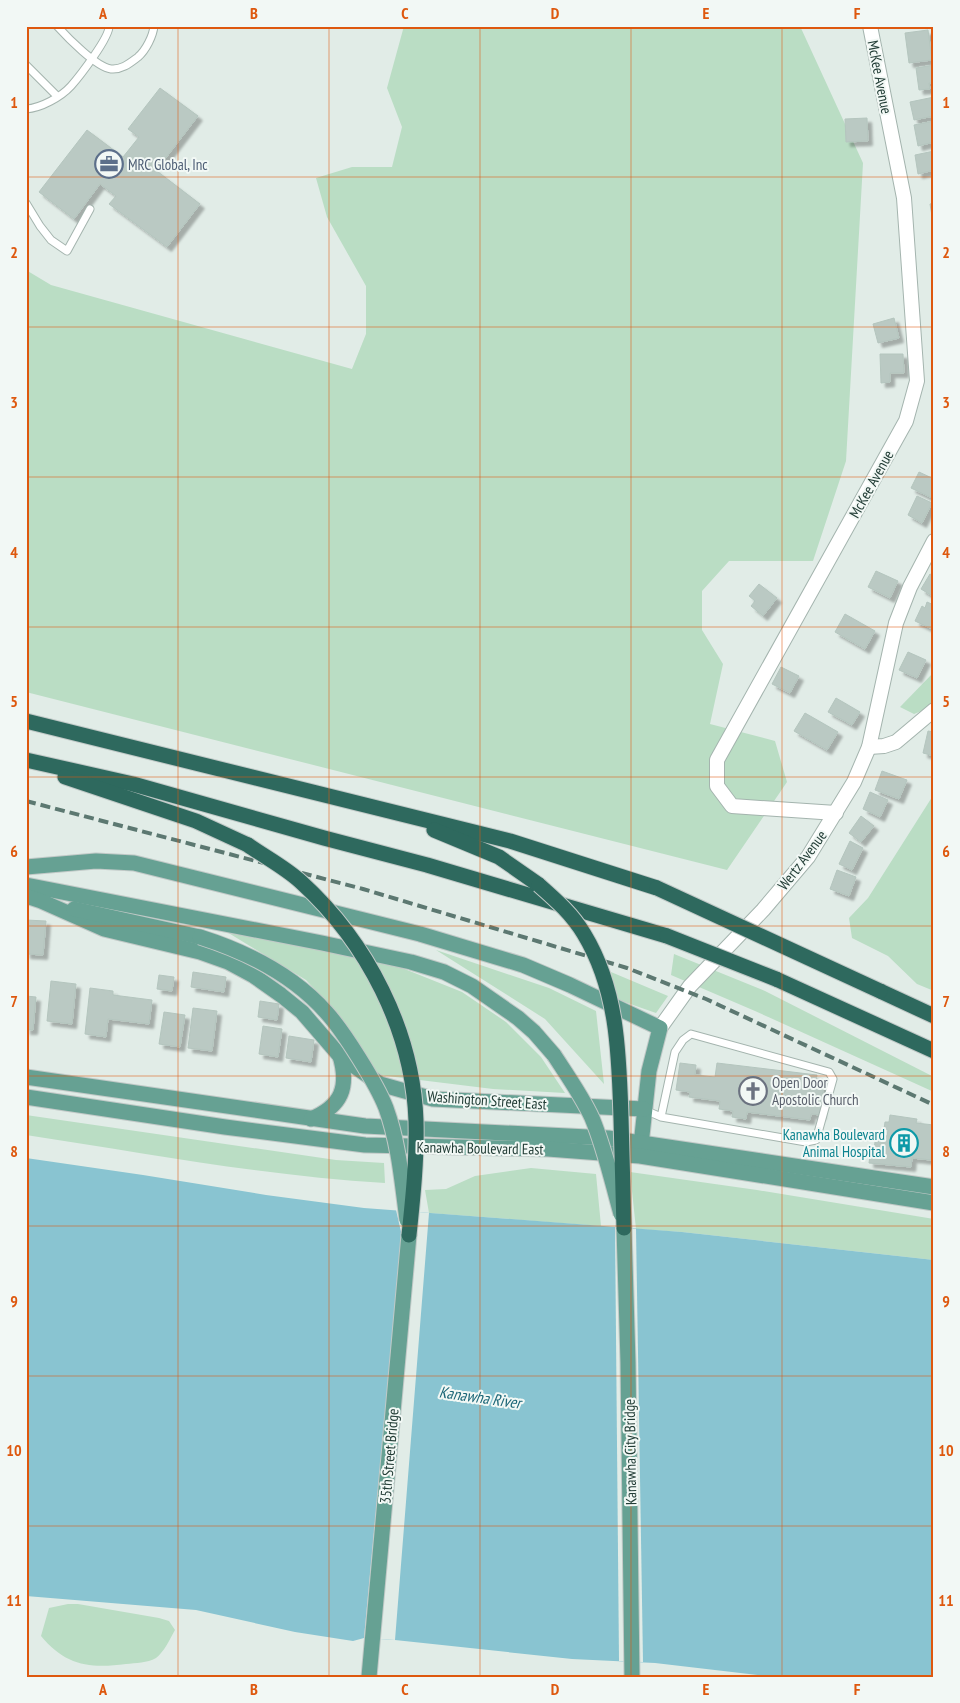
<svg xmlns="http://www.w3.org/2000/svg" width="960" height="1703" font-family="'PT Sans Narrow',sans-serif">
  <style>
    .green { fill: #baddc4 }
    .water { fill: #89c4d1 }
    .pier { fill: #e1ece7 }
    .building { fill: #bac9c3; stroke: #b4c5be; filter: url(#shadow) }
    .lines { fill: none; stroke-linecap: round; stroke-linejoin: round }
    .service-casing { stroke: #a4b4ae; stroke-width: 9 }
    .minor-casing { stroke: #a4b4ae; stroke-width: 16 }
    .primary-casing { stroke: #c1c9c7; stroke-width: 17 }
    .motorway-casing { stroke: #c1c9c7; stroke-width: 17 }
    .service { stroke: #fff; stroke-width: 7 }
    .minor { stroke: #fff; stroke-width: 14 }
    .primary { stroke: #66a193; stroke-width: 15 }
    .motorway { stroke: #2e695e; stroke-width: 15 }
    .rail { stroke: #5c7871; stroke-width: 4; stroke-dasharray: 10 5; stroke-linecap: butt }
    .primary-bridge-casing { stroke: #c1c9c7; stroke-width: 17; stroke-linecap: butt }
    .motorway-bridge-casing { stroke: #c1c9c7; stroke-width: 17; stroke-linecap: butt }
    .primary-bridge { stroke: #66a193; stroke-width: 15 }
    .motorway-bridge { stroke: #2e695e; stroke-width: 15 }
    .grid { fill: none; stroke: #de580e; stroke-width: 1; stroke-opacity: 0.55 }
    .labels { text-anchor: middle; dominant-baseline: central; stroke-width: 4; stroke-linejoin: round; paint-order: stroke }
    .street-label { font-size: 15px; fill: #223d36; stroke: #f2f8f5 }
    .service-label { font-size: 15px; fill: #4e5e75; stroke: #f2f8f5; text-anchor: start }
    .worship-label { font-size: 15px; fill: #5b616d; stroke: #f2f8f5; text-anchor: start }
    .culture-label { font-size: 15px; fill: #0d838f; stroke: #f2f8f5; text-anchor: end }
    .water-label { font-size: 16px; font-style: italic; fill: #1c6778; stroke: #f2f8f5 }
    .neatline { fill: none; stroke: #de580e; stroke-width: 2 }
    .grid-label { font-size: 16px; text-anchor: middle; font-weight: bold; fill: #de580e }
  </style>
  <defs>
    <filter id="shadow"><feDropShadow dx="4.5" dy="4.5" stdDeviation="1" flood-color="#0004"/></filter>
  </defs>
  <rect width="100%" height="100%" fill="#e1ece7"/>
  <g class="green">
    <path d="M404 26H800L863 163 846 461 813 561H729L702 591V630L723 664 710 724 775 741 787 782 727 870 26 692V270L51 285 352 369 366 334V286L327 217 316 178 352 167H392L402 127 387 88Z"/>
    <path d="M934 672V706L914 714 900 707Z"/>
    <path d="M934 794V991L917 984 888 956 852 938 849 918 868 898Z"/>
    <path d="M222 929 387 962 462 992 506 1022 541 1057 565 1093 493 1089 379 1075 331 1007 306 980Z"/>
    <path d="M436 950 549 988 596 1011 604 1084 545 1019Z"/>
    <path d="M674 954 765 991 934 1077V1092L755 1011 671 975Z"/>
    <path d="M611 972 668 996 656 1013 616 999Z"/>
    <path d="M26 1115 336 1160 384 1163 385 1183C264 1176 145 1153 26 1135Z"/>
    <path d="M531 1168 596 1174 601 1226 429 1213 425 1190 446 1189 475 1176Z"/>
    <path d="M630 1172 757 1190 934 1219V1260L682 1232 636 1229Z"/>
    <path d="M68 1604H78L159 1618 169 1621 175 1630C170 1639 164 1652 156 1658 147 1663 136 1663 126 1664 89 1669 65 1665 41 1636L49 1608Z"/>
  </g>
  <path class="water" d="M26 1158 143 1175 266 1195 364 1208 682 1232 934 1260V1677H774L655 1663 572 1659 395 1640 364 1638 353 1641 295 1632 196 1610 26 1596Z"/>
  <g class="pier">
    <path d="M396 1210 429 1213 395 1640 364 1638 402 1236Z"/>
    <path d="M615 1227 636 1229 643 1662 619 1661Z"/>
  </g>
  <g class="building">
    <path d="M928 30 932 60 909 63 905 33Z"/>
    <path d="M934 65V83H929L930 89 919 90 916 68Z"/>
    <path d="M160 88 198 116 165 159 162 156 153 168 200 204 167 247 109 204 116 196 100 184 74 219 39 192 87 130 123 157 139 137 128 129Z"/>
    <path d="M934 97V116L914 120 910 102Z"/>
    <path d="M867 118 868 141 846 142 845 119Z"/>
    <path d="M934 121V142L918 146 914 125Z"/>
    <path d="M934 151V170L918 174 915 155Z"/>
    <path d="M934 203V222H933L930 204Z"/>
    <path d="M894 318 899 338 878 343 873 324Z"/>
    <path d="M880 354H903L904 373H890V382L881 383Z"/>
    <path d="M919 472 934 479V499L911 488Z"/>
    <path d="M917 496 932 503 922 523 908 515Z"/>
    <path d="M876 571 898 581 890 598 868 587Z"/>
    <path d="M930 574 934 576V597L921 589Z"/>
    <path d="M759 584 777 598 763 616 751 606 755 601 749 596Z"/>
    <path d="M927 602 934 605V630L915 621 922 606 925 608Z"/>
    <path d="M845 614 875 631 865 649 835 632Z"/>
    <path d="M908 652 926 660 917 678 899 670Z"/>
    <path d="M781 667 799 676 790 693 772 684Z"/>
    <path d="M836 698 860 712 852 725 828 712Z"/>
    <path d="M805 713 838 732 827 750 794 731Z"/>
    <path d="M928 731 934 732V756L923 753Z"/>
    <path d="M882 771 907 780 899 799 875 790Z"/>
    <path d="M870 792 888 800 880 817 863 809Z"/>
    <path d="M861 816 874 826 861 842 849 833Z"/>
    <path d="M850 841 863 848 852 870 839 864Z"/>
    <path d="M837 870 856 877 849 896 830 889Z"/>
    <path d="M26 920 46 921 43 955 26 954Z"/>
    <path d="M193 972 226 977 224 992 191 987Z"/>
    <path d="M159 975 174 977 172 991 157 989Z"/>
    <path d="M51 981 76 984 72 1024 47 1021Z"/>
    <path d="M90 988 113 991V995L152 1000 149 1024 108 1019 106 1037 85 1034Z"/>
    <path d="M26 996 36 997 33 1030H26Z"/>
    <path d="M260 1001 279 1004 277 1020 258 1017Z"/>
    <path d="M193 1008 217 1011 212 1051 188 1048Z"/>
    <path d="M164 1012 185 1015 180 1047 159 1044Z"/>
    <path d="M263 1026 282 1029 278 1057 259 1054Z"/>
    <path d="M289 1036 314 1040 311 1062 286 1058Z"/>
    <path d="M680 1063 696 1065 695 1075 715 1077 717 1063 817 1075 816 1083 824 1084 821 1115 811 1114 810 1120 747 1112 746 1119 732 1117 733 1111 719 1109 720 1101 689 1097 690 1092 676 1090Z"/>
    <path d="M890 1115 917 1119 916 1123 934 1125 931 1160 912 1158 911 1167 869 1163 871 1148 874 1149 876 1135 887 1136 888 1130 884 1129 885 1122H889Z"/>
  </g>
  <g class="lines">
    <defs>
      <g id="service">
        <path d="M57 26C67 37 96 67 111 69 122 70 130 63 138 57 146 50 153 36 154 26"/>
        <path d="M26 65 57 96"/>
        <path d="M26 109C41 108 61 97 71 86 79 77 110 37 109 26"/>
        <path d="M26 203 40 226 51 240 67 251 90 209"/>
        <path d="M645 1110 661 1117 806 1142 816 1140 833 1079 829 1072 691 1034 683 1040 675 1052 661 1117"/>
      </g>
      <g id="minor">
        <path d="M869 747 884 746 896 742 934 710"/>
        <path d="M836 813 732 806 717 786V760L906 421 917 381 904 198 870 26"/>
        <path d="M660 1028 690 986 763 910 808 857 854 782 869 747 896 623 910 587 934 541"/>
      </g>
      <g id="primary">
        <path d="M26 867 96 861 134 863 420 934 523 965 570 985 660 1028 649 1071 640 1154"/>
        <path d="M26 885 322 943 411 962 444 972 472 986 518 1018 534 1032 554 1055"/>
        <path d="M26 896 41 901 104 929 200 952 228 962 254 976 281 995 302 1012 340 1056 380 1084 433 1099 644 1109"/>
        <path d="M74 909 200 937"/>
        <path d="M26 1077 365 1126 608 1138 934 1187"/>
        <path d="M26 1097 225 1127 365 1145 548 1149 640 1156 934 1203"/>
        <path d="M311 1119C342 1106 349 1087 340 1056"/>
        <path d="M624 1228 628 1362 632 1677"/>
        <path d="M369 1677 409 1235"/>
      </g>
      <g id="motorway">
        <path d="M26 721 510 841 657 888"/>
        <path d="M26 760 133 784 324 838 427 865 667 936"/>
        <path d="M65 777 196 821 248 845"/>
        <path d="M434 830 499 857 539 885"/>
        <path d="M776 979 934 1051"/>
        <path d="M880 991 934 1016"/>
      </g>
    </defs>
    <use href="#service" class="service-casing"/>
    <use href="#minor" class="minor-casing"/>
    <use href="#primary" class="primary-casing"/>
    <use href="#motorway" class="motorway-casing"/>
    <use href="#service" class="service"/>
    <use href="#minor" class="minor"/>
    <use href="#primary" class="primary"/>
    <use href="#motorway" class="motorway"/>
    <path class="rail" d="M26 801 363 889 627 968 706 999 934 1105"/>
    <defs>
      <g id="primary-bridge">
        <path d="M200 937C247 952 293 975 326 1012 339 1026 349 1042 359 1058 369 1074 379 1090 386 1108 399 1144 402 1183 407 1220"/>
        <path d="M554 1055C567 1075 582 1096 592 1118 605 1149 612 1182 621 1214"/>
      </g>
      <g id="motorway-bridge">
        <path d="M248 845C265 857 286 868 301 882 367 942 413 1031 416 1121 417 1159 413 1197 409 1235"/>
        <path d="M539 885C556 900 572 914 584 934 618 990 619 1055 621 1118 622 1154 623 1191 624 1228"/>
        <path d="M657 888 880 991"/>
        <path d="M667 936 776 979"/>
      </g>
    </defs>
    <use href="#primary-bridge" class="primary-bridge-casing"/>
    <use href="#motorway-bridge" class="motorway-bridge-casing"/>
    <use href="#primary-bridge" class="primary-bridge"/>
    <use href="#motorway-bridge" class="motorway-bridge"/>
  </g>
  <path class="grid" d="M178 26V1677M329 26V1677M480 26V1677M631 26V1677M782 26V1677M26 177H934M26 327H934M26 477H934M26 627H934M26 777H934M26 926H934M26 1076H934M26 1226H934M26 1376H934M26 1526H934"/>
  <defs>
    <symbol id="office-ring" viewBox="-11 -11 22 22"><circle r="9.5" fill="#f2f8f5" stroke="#5c6f8a" stroke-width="1.5"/><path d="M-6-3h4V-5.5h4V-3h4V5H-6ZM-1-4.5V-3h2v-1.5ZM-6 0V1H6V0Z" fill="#5c6f8a"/></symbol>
    <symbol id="church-ring" viewBox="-11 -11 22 22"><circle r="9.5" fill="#f2f8f5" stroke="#6b7280" stroke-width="1.5"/><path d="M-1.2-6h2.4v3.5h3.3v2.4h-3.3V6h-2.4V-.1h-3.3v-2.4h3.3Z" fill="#6b7280"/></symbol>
    <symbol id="building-ring" viewBox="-11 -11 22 22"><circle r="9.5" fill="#f2f8f5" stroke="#0f9aa8" stroke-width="1.5"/><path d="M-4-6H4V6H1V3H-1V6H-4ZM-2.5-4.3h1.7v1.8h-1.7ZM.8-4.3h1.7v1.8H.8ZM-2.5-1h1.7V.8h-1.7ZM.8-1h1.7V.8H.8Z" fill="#0f9aa8"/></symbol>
  </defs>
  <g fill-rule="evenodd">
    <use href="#office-ring" x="93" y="148" width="32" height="32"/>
    <use href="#church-ring" x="737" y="1075" width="32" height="32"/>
    <use href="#building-ring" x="888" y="1127" width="32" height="32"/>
  </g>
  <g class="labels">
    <g class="street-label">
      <text transform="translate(880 77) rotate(79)">McKee Avenue</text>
      <text transform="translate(871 484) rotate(-61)">McKee Avenue</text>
      <text transform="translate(802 860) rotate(-53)">Wertz Avenue</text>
      <text transform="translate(487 1100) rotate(4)">Washington Street East</text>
      <text transform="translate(480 1148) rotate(1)">Kanawha Boulevard East</text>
      <text transform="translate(630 1452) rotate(-91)">Kanawha City Bridge</text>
      <text transform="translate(389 1456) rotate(-85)">35th Street Bridge</text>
    </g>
    <g class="service-label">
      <text x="128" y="164">MRC Global, Inc</text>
    </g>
    <g class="worship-label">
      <text x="772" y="1082">Open Door<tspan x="772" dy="17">Apostolic Church</tspan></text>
    </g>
    <g class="culture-label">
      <text x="885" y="1134">Kanawha Boulevard<tspan x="885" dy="17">Animal Hospital</tspan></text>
    </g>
    <g class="water-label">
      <text transform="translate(480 1397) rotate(8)">Kanawha River</text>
    </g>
  </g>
  <rect width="960" height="1703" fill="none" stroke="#f2f8f5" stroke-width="55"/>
  <rect x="28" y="28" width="904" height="1648" class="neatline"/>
  <g class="grid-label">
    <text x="103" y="19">A</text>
    <text x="254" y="19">B</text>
    <text x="405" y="19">C</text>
    <text x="555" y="19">D</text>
    <text x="706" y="19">E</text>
    <text x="857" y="19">F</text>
    <text x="14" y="108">1</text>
    <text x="946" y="108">1</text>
    <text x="14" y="258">2</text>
    <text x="946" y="258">2</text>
    <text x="14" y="408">3</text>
    <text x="946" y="408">3</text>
    <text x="14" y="558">4</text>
    <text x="946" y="558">4</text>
    <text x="14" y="707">5</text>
    <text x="946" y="707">5</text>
    <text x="14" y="857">6</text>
    <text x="946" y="857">6</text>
    <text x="14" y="1007">7</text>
    <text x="946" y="1007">7</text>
    <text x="14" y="1157">8</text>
    <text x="946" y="1157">8</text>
    <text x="14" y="1307">9</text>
    <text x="946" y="1307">9</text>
    <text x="14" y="1456">10</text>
    <text x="946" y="1456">10</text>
    <text x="14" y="1606">11</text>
    <text x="946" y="1606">11</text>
    <text x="103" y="1695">A</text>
    <text x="254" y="1695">B</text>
    <text x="405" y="1695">C</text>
    <text x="555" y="1695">D</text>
    <text x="706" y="1695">E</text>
    <text x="857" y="1695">F</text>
  </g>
</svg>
